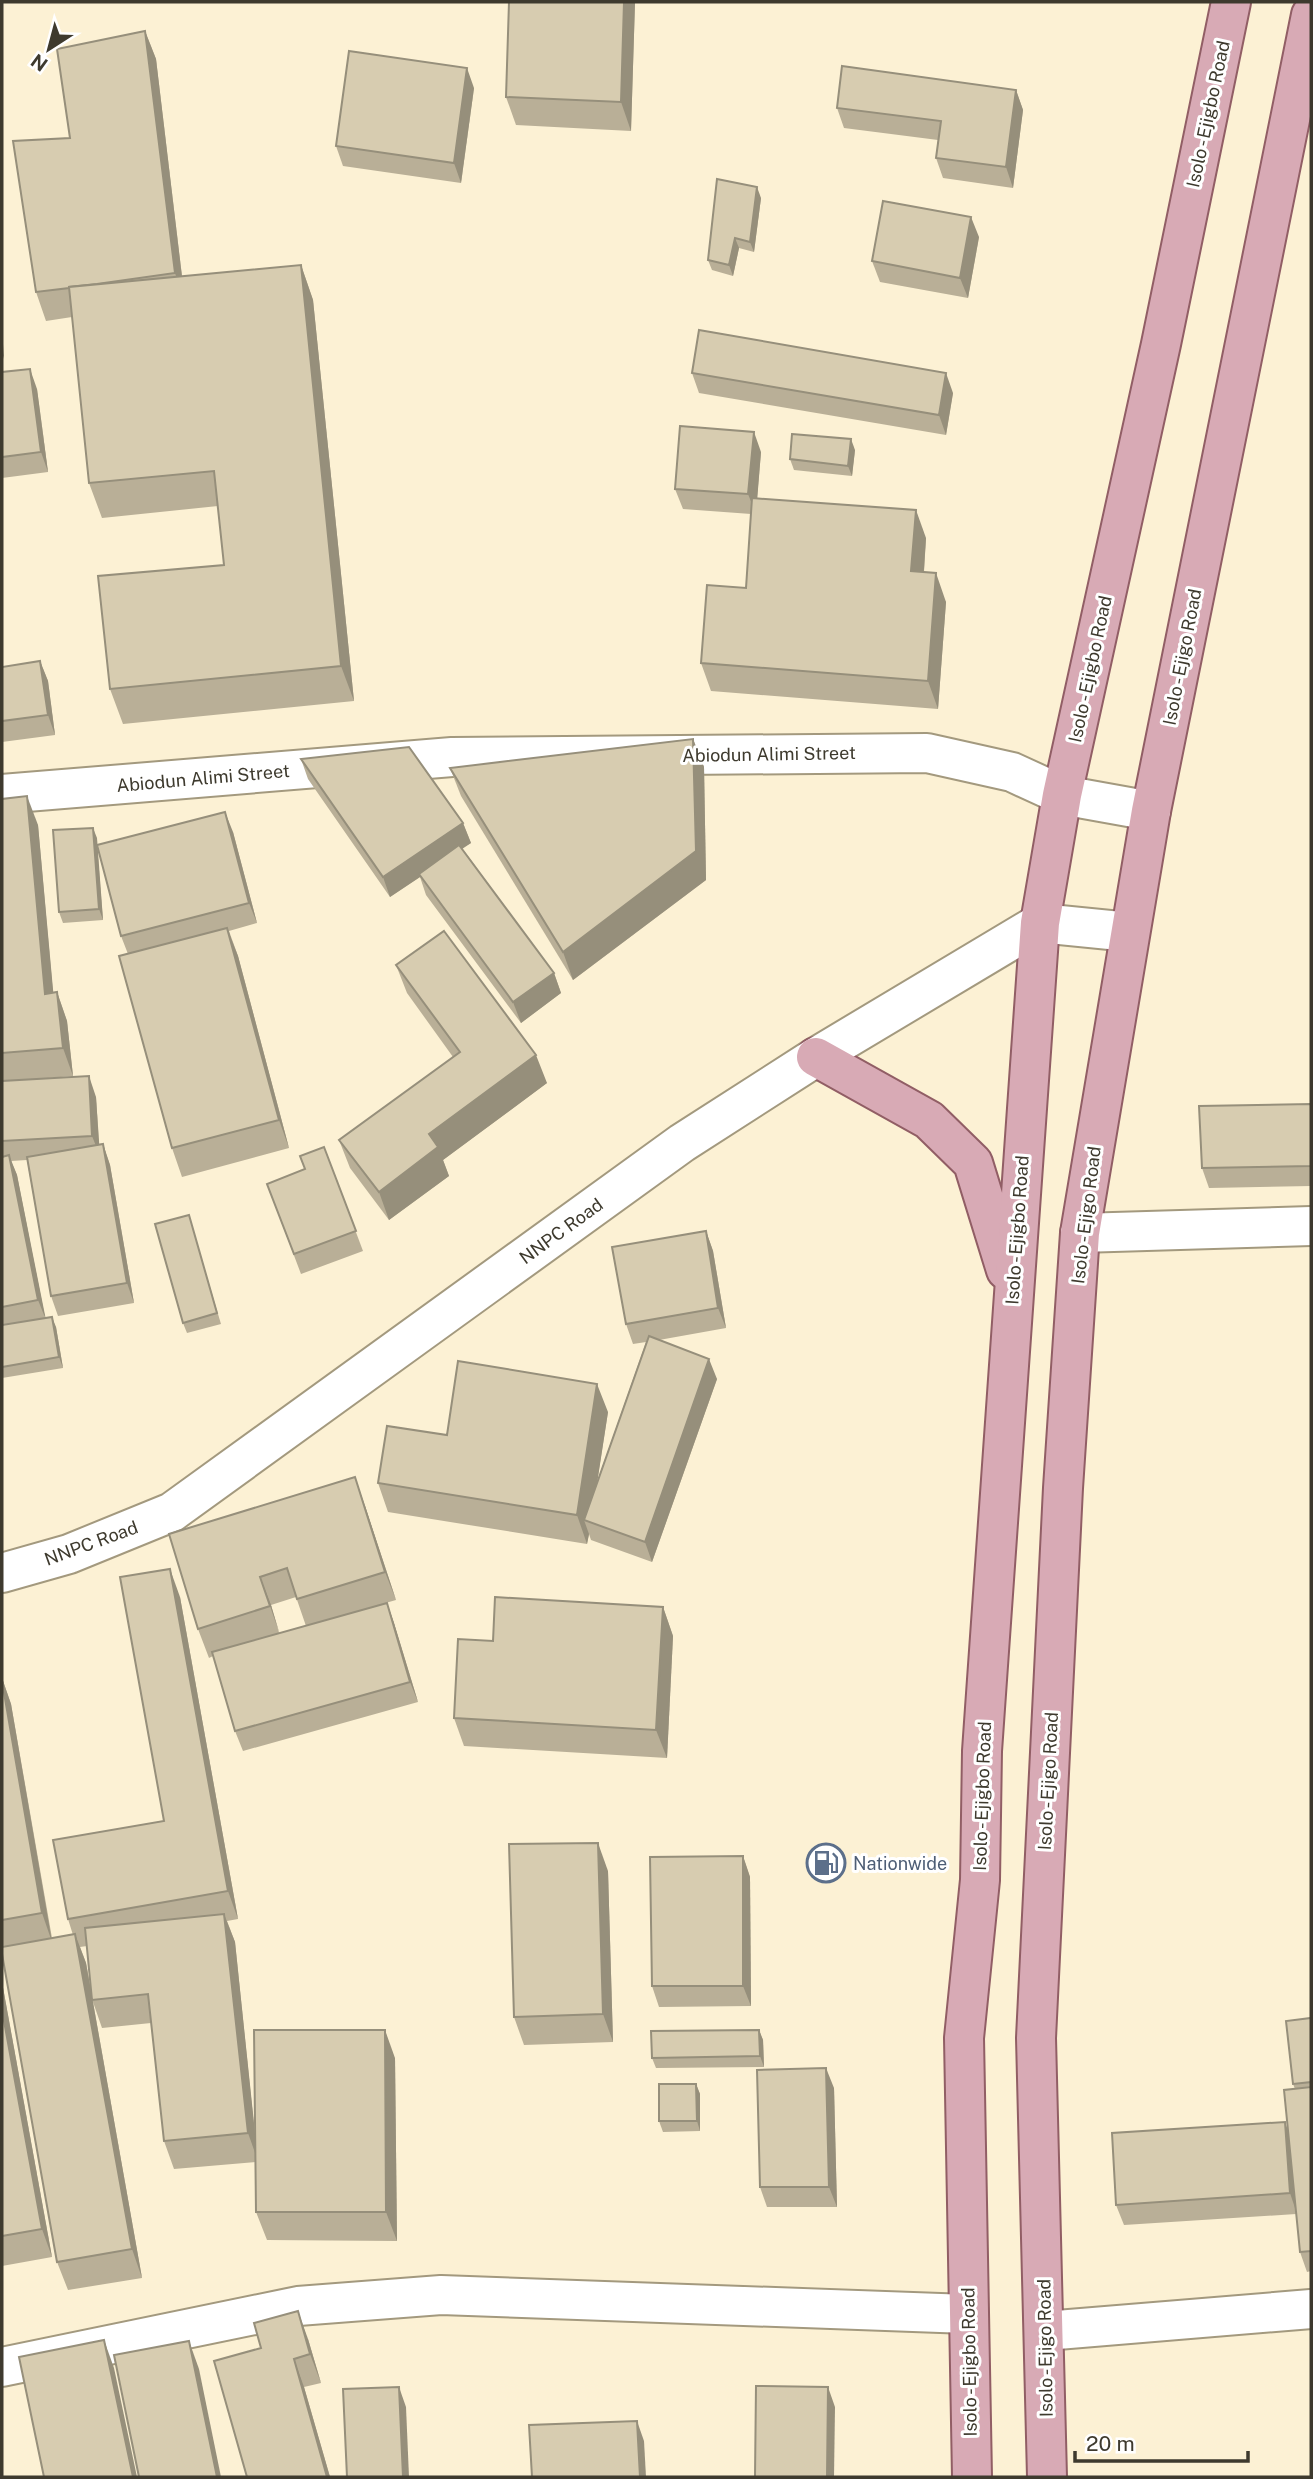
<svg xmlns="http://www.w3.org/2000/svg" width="1313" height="2479" font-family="'Public Sans',sans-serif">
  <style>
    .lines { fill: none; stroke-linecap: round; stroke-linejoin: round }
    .minor-casing { stroke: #a3997e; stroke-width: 42 }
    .major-casing { stroke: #915e65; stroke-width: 42 }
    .minor { stroke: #fff; stroke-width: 38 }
    .major { stroke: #d8aab5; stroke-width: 38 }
    .wall { fill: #b9af97; fill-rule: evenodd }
    .shaded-wall { fill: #968f7b }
    .building { fill: #d7ccb0; stroke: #968f7b; stroke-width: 2 }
    .labels { text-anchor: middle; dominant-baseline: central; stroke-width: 6; stroke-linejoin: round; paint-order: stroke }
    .street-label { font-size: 18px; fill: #3e3a2e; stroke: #fff }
    .service-label { font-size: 18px; fill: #4e5e75; stroke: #fff; text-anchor: start }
  </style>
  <rect width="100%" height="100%" fill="#fcf1d4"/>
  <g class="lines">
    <defs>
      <g id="minor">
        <path d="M2 794 452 757 927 753 1012 772 1062 795 1151 811"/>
        <path d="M1080 1233 1311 1226"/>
        <path d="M2 1573 69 1554 172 1512 682 1143 816 1057 1040 923 1130 932"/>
        <path d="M1045 2331 1311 2309"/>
        <path d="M2 2367 298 2306 441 2295 968 2314"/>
      </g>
      <g id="major">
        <path d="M816 1057 929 1120 973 1163 1006 1270"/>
        <path d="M972 2477 964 2038 980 1880 982 1751 1040 923 1062 795 1161 344 1231 2"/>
        <path d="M1047 2477 1036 2038 1063 1488 1080 1233 1151 811 1311 15"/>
      </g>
    </defs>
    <use href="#minor" class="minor-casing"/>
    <use href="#major" class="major-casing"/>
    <use href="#minor" class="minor"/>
    <use href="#major" class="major"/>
  </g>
  <g class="wall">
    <path d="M635 2 631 131 516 125 506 97Z"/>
    <path d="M145 31 156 59 182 276 301 265 313 300 354 701 123 724 110 689 224 565 218 506 102 518 89 483 72 317 46 321 36 292 70 138Z"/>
    <path d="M474 88 461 183 343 166 336 146Z"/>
    <path d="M1016 90 1023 110 1013 188 943 178 936 158 938 140 844 128 837 108Z"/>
    <path d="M761 198 754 252 739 248 733 276 712 270 708 260Z"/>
    <path d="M979 237 968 298 880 282 872 261Z"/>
    <path d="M2 372 37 389 48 472 2 478Z"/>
    <path d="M692 373 953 393 946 435 699 393Z"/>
    <path d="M855 450 852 476 794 470 790 459Z"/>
    <path d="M761 452 757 498 926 538 924 572 946 602 938 709 711 691 701 663 746 588 751 514 683 509 675 489Z"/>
    <path d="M40 661 48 681 55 735 2 742V667Z"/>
    <path d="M693 739 704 767 706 880 573 980 461 796 450 768Z"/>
    <path d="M301 759 463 823 471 843 462 848 554 973 561 993 521 1023 426 895 420 877 390 897 308 779Z"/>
    <path d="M2 799 38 825 53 993 57 992 67 1021 73 1076 36 1079 96 1097 99 1145 103 1144 110 1165 134 1303 58 1316 51 1296 27 1160 11 1161 17 1175 45 1318 56 1327 63 1368 2 1378Z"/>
    <path d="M233 832 257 923 229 931 238 956 289 1148 182 1177 172 1148 128 954 121 936 97 846 103 920 63 923 59 912 97 838V845Z"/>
    <path d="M396 965 547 1083 443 1160 449 1176 389 1220 350 1168 339 1140 453 1057 407 993Z"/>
    <path d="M1311 1104V1186L1209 1188 1202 1168Z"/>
    <path d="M324 1147 363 1251 301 1274 267 1184 305 1169Z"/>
    <path d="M192 1226 221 1324 187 1333 183 1323Z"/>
    <path d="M706 1231 713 1251 726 1328 659 1340 717 1379 652 1562 591 1540 589 1534 587 1544 388 1512 378 1483 447 1435 608 1412 597 1482 646 1342 633 1344 626 1324Z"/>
    <path d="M365 1506 396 1600 382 1604 387 1603 394 1623 418 1702 243 1751 235 1731 213 1656 209 1658 198 1629 169 1534ZM296 1597 306 1626 279 1633 271 1605Z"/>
    <path d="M180 1597 238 1919 227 1921 235 1942 255 2135 395 2058 397 2241 267 2240 256 2212V2162L174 2169 164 2141 151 2023 102 2028 93 2002 142 2278 68 2290 57 2262 2 1954V1678L11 1704 52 1938 73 1935 68 1919 164 1821ZM87 1946 92 1995 86 1963 80 1947Z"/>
    <path d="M663 1607 673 1636 667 1758 464 1746 454 1718Z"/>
    <path d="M743 1856 750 1877 751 2006 659 2007 652 1986Z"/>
    <path d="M608 1871 613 2042 524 2045 514 2017Z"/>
    <path d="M2 1982 52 2257 2 2266Z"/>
    <path d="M1311 2018V2271L1307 2272 1300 2252 1296 2214 1124 2225 1116 2205 1288 2132 1295 2089 1293 2084Z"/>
    <path d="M759 2030 763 2040 764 2067 656 2068 652 2058Z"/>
    <path d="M696 2084 700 2094V2131L663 2132 659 2121Z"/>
    <path d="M834 2088 837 2207H767L760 2187Z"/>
    <path d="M308 2339 321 2383 304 2387 330 2477H247L214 2361Z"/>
  </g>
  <g class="shaded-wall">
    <path d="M624 2H635L631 131 621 102Z"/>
    <path d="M145 31 156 59 185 302 175 273Z"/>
    <path d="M467 68 474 88 461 183 454 163Z"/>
    <path d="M1016 90 1023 110 1013 188 1006 167Z"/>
    <path d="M757 187 761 198 754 252 750 242Z"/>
    <path d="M971 217 979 237 968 298 960 278Z"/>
    <path d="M735 238 739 248 733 276 729 265Z"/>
    <path d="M301 265 313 300 354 701 341 666Z"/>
    <path d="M2 330 4 359 2 352Z"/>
    <path d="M30 369 37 389 48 472 41 452Z"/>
    <path d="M946 373 953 393 946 435 939 415Z"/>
    <path d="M754 432 761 452 756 514 748 494Z"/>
    <path d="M851 439 855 450 852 476 848 466Z"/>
    <path d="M916 510 926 538 922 599 911 571Z"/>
    <path d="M936 573 946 602 938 709 928 681Z"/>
    <path d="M40 661 48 681 55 735 48 715Z"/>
    <path d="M693 739 704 767 706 880 573 980 563 952Z"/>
    <path d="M27 796 38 825 56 1022 45 994Z"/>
    <path d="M225 812 233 832 257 923 249 903Z"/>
    <path d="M463 823 471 843 420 877 419 874 420 877 390 897 383 877Z"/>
    <path d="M93 828 97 838 103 920 99 909Z"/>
    <path d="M227 928 238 956 289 1148 279 1120Z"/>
    <path d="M554 973 561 993 521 1023 513 1002Z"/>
    <path d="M57 992 67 1021 73 1076 63 1048Z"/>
    <path d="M536 1055 547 1083 443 1160 449 1176 389 1220 379 1192 429 1134Z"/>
    <path d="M89 1076 96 1097 100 1156 92 1136Z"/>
    <path d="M103 1144 110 1165 134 1303 127 1283Z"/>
    <path d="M9 1155 17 1175 46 1320 38 1300Z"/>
    <path d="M706 1231 713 1251 726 1328 718 1308Z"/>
    <path d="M52 1317 56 1327 63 1368 59 1357Z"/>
    <path d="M709 1359 717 1379 652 1562 645 1542Z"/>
    <path d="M597 1384 608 1412 591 1523 584 1520 589 1534 587 1544 577 1515Z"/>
    <path d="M355 1477 365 1506 396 1600 385 1572Z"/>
    <path d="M170 1569 180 1597 238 1919 228 1891Z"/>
    <path d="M260 1577 271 1605 280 1635Z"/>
    <path d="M387 1603 394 1623 418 1702 410 1682Z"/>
    <path d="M663 1607 673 1636 667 1758 656 1730Z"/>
    <path d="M2 1678 11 1704 52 1942 42 1913Z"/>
    <path d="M598 1843 608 1871 613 2042 603 2014Z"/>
    <path d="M743 1856 750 1877 751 2006 743 1986Z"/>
    <path d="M224 1914 235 1942 258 2161 248 2133Z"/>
    <path d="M75 1934 86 1963 142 2278 132 2249Z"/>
    <path d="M2 1982 52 2257 42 2229 2 2010Z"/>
    <path d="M385 2030 395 2058 397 2241 386 2212Z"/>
    <path d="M759 2030 763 2040 764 2067 760 2056Z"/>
    <path d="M826 2068 834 2088 837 2207 829 2187Z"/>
    <path d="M696 2084 700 2094V2131L697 2121Z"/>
    <path d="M1285 2122 1292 2142 1297 2214 1290 2193Z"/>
    <path d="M298 2311 308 2339 321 2383 310 2354Z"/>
    <path d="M104 2340 114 2368 137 2477H133Z"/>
    <path d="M189 2341 199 2369 221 2477H217Z"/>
    <path d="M294 2359 304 2387 330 2477H327Z"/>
    <path d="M399 2387 406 2407 409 2477H403Z"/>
    <path d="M828 2387 835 2407 834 2477H827Z"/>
    <path d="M637 2421 644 2441 646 2477H640Z"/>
  </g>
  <g class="building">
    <path d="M509 2H624L621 102 506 97Z"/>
    <path d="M145 31 175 273 97 284 69 287V288L36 292 13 141 70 138 57 49Z"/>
    <path d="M349 51 467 68 454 163 336 146Z"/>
    <path d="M842 66 1016 90 1006 167 936 158 941 121 837 108Z"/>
    <path d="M717 179 757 187 750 242 735 238 729 265 708 260Z"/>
    <path d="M883 201 971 217 960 278 872 261Z"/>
    <path d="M301 265 341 666 110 689 98 576 224 565 214 471 89 483 69 287Z"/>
    <path d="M699 330 946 373 939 415 692 373Z"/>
    <path d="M30 369 41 452 2 457V372Z"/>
    <path d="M680 426 754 432 748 494 675 489Z"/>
    <path d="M792 434 851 439 848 466 790 459Z"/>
    <path d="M752 498 916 510 911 571 936 573 928 681 701 663 707 585 746 588Z"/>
    <path d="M40 661 48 715 2 721V667Z"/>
    <path d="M693 739 696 851 563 952 450 768Z"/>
    <path d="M409 747 463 823 383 877 301 759Z"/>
    <path d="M27 796 45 994 57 992 63 1048 2 1053V799Z"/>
    <path d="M225 812 249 903 121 936 97 845Z"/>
    <path d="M93 828 99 909 59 912 53 830Z"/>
    <path d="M459 845 554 973 513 1002 419 874Z"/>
    <path d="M227 928 279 1120 172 1148 119 956Z"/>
    <path d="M444 931 536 1055 429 1134 438 1147 379 1192 339 1140 460 1052 396 965Z"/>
    <path d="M89 1076 92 1136 2 1141V1081Z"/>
    <path d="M1311 1104V1166L1202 1168 1199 1106Z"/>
    <path d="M103 1144 127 1283 51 1296 27 1157Z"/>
    <path d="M324 1147 356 1231 294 1254 267 1184 305 1169 300 1156Z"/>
    <path d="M9 1155 38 1300 2 1307V1157Z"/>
    <path d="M189 1215 217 1313 183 1323 155 1224Z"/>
    <path d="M706 1231 718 1308 626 1324 612 1247Z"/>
    <path d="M52 1317 59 1357 2 1367V1325Z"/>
    <path d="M649 1336 709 1359 645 1542 584 1520Z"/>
    <path d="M458 1361 597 1384 577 1515 378 1483 387 1426 447 1435Z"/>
    <path d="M355 1477 385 1572 297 1599 287 1568 260 1577 270 1606 198 1629 169 1534Z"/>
    <path d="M170 1569 228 1891 68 1919 53 1840 164 1821 120 1577Z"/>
    <path d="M495 1597 663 1607 656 1730 454 1718 458 1639 493 1641Z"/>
    <path d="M387 1603 410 1682 235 1731 212 1652Z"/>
    <path d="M2 1681 42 1913 2 1920Z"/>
    <path d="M598 1843 603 2014 514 2017 509 1844Z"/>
    <path d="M743 1856V1986H652L650 1857Z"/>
    <path d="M224 1914 248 2133 164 2141 148 1994 92 2000 85 1928Z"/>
    <path d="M75 1934 132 2249 57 2262 2 1954V1947Z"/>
    <path d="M2 2010 42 2229 2 2236Z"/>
    <path d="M1311 2018V2082L1293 2084 1286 2021Z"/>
    <path d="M254 2030H385L386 2212H256Z"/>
    <path d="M759 2030 760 2056 652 2058 651 2031Z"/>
    <path d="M826 2068 829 2187H760L757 2070Z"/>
    <path d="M659 2084H696L697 2121H659Z"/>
    <path d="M1311 2087V2251L1300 2252 1284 2090Z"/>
    <path d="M1285 2122 1290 2193 1116 2205 1112 2133Z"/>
    <path d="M298 2311 310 2354 294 2359 327 2477H247L214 2361 261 2348 254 2323Z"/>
    <path d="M104 2340 133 2477H44L19 2357Z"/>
    <path d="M189 2341 217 2477H139L114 2355Z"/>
    <path d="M756 2386 828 2387 827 2477H755Z"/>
    <path d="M399 2387 403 2477H347L343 2389Z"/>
    <path d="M637 2421 640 2477H532L529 2425Z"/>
  </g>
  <defs>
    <symbol id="fuel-ring" viewBox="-11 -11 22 22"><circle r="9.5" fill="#fff" stroke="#5c6f8a" stroke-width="1.5"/><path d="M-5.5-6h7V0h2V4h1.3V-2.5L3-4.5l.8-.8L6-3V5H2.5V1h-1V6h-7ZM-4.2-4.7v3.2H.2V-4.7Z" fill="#5c6f8a"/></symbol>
  </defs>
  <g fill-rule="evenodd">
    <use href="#fuel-ring" x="804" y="1841" width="44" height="44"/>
  </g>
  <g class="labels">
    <g class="street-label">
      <text transform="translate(1208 114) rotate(-78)">Isolo - Ejigbo Road</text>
      <text transform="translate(1182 657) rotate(-79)">Isolo - Ejigo Road</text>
      <text transform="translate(1090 669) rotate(-78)">Isolo - Ejigbo Road</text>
      <text transform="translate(769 754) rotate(-1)">Abiodun Alimi Street</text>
      <text transform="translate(203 778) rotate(-5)">Abiodun Alimi Street</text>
      <text transform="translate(1086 1215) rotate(-83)">Isolo - Ejigo Road</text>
      <text transform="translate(1017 1230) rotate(-86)">Isolo - Ejigbo Road</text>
      <text transform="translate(561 1231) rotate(-36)">NNPC Road</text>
      <text transform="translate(91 1543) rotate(-20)">NNPC Road</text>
      <text transform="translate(1048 1781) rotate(-87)">Isolo - Ejigo Road</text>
      <text transform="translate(982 1796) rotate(-88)">Isolo - Ejigbo Road</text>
      <text transform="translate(1045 2348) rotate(-91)">Isolo - Ejigo Road</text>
      <text transform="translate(969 2362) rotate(-91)">Isolo - Ejigbo Road</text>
    </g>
    <g class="service-label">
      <text x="853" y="1863">Nationwide</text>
    </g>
  </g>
  <rect width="1313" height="2479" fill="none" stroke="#3e3a2e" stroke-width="7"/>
  <g transform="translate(49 49) rotate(216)" stroke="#ffffff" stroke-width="5" paint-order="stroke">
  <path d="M0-5L12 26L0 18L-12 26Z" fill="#3e3a2e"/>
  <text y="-10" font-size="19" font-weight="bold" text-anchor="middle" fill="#3e3a2e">N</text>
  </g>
  <path d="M1075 2451v10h173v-10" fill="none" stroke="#3e3a2e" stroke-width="3.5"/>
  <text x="1086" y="2451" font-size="21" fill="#3e3a2e" stroke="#ffffff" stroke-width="5" paint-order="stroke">20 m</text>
</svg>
